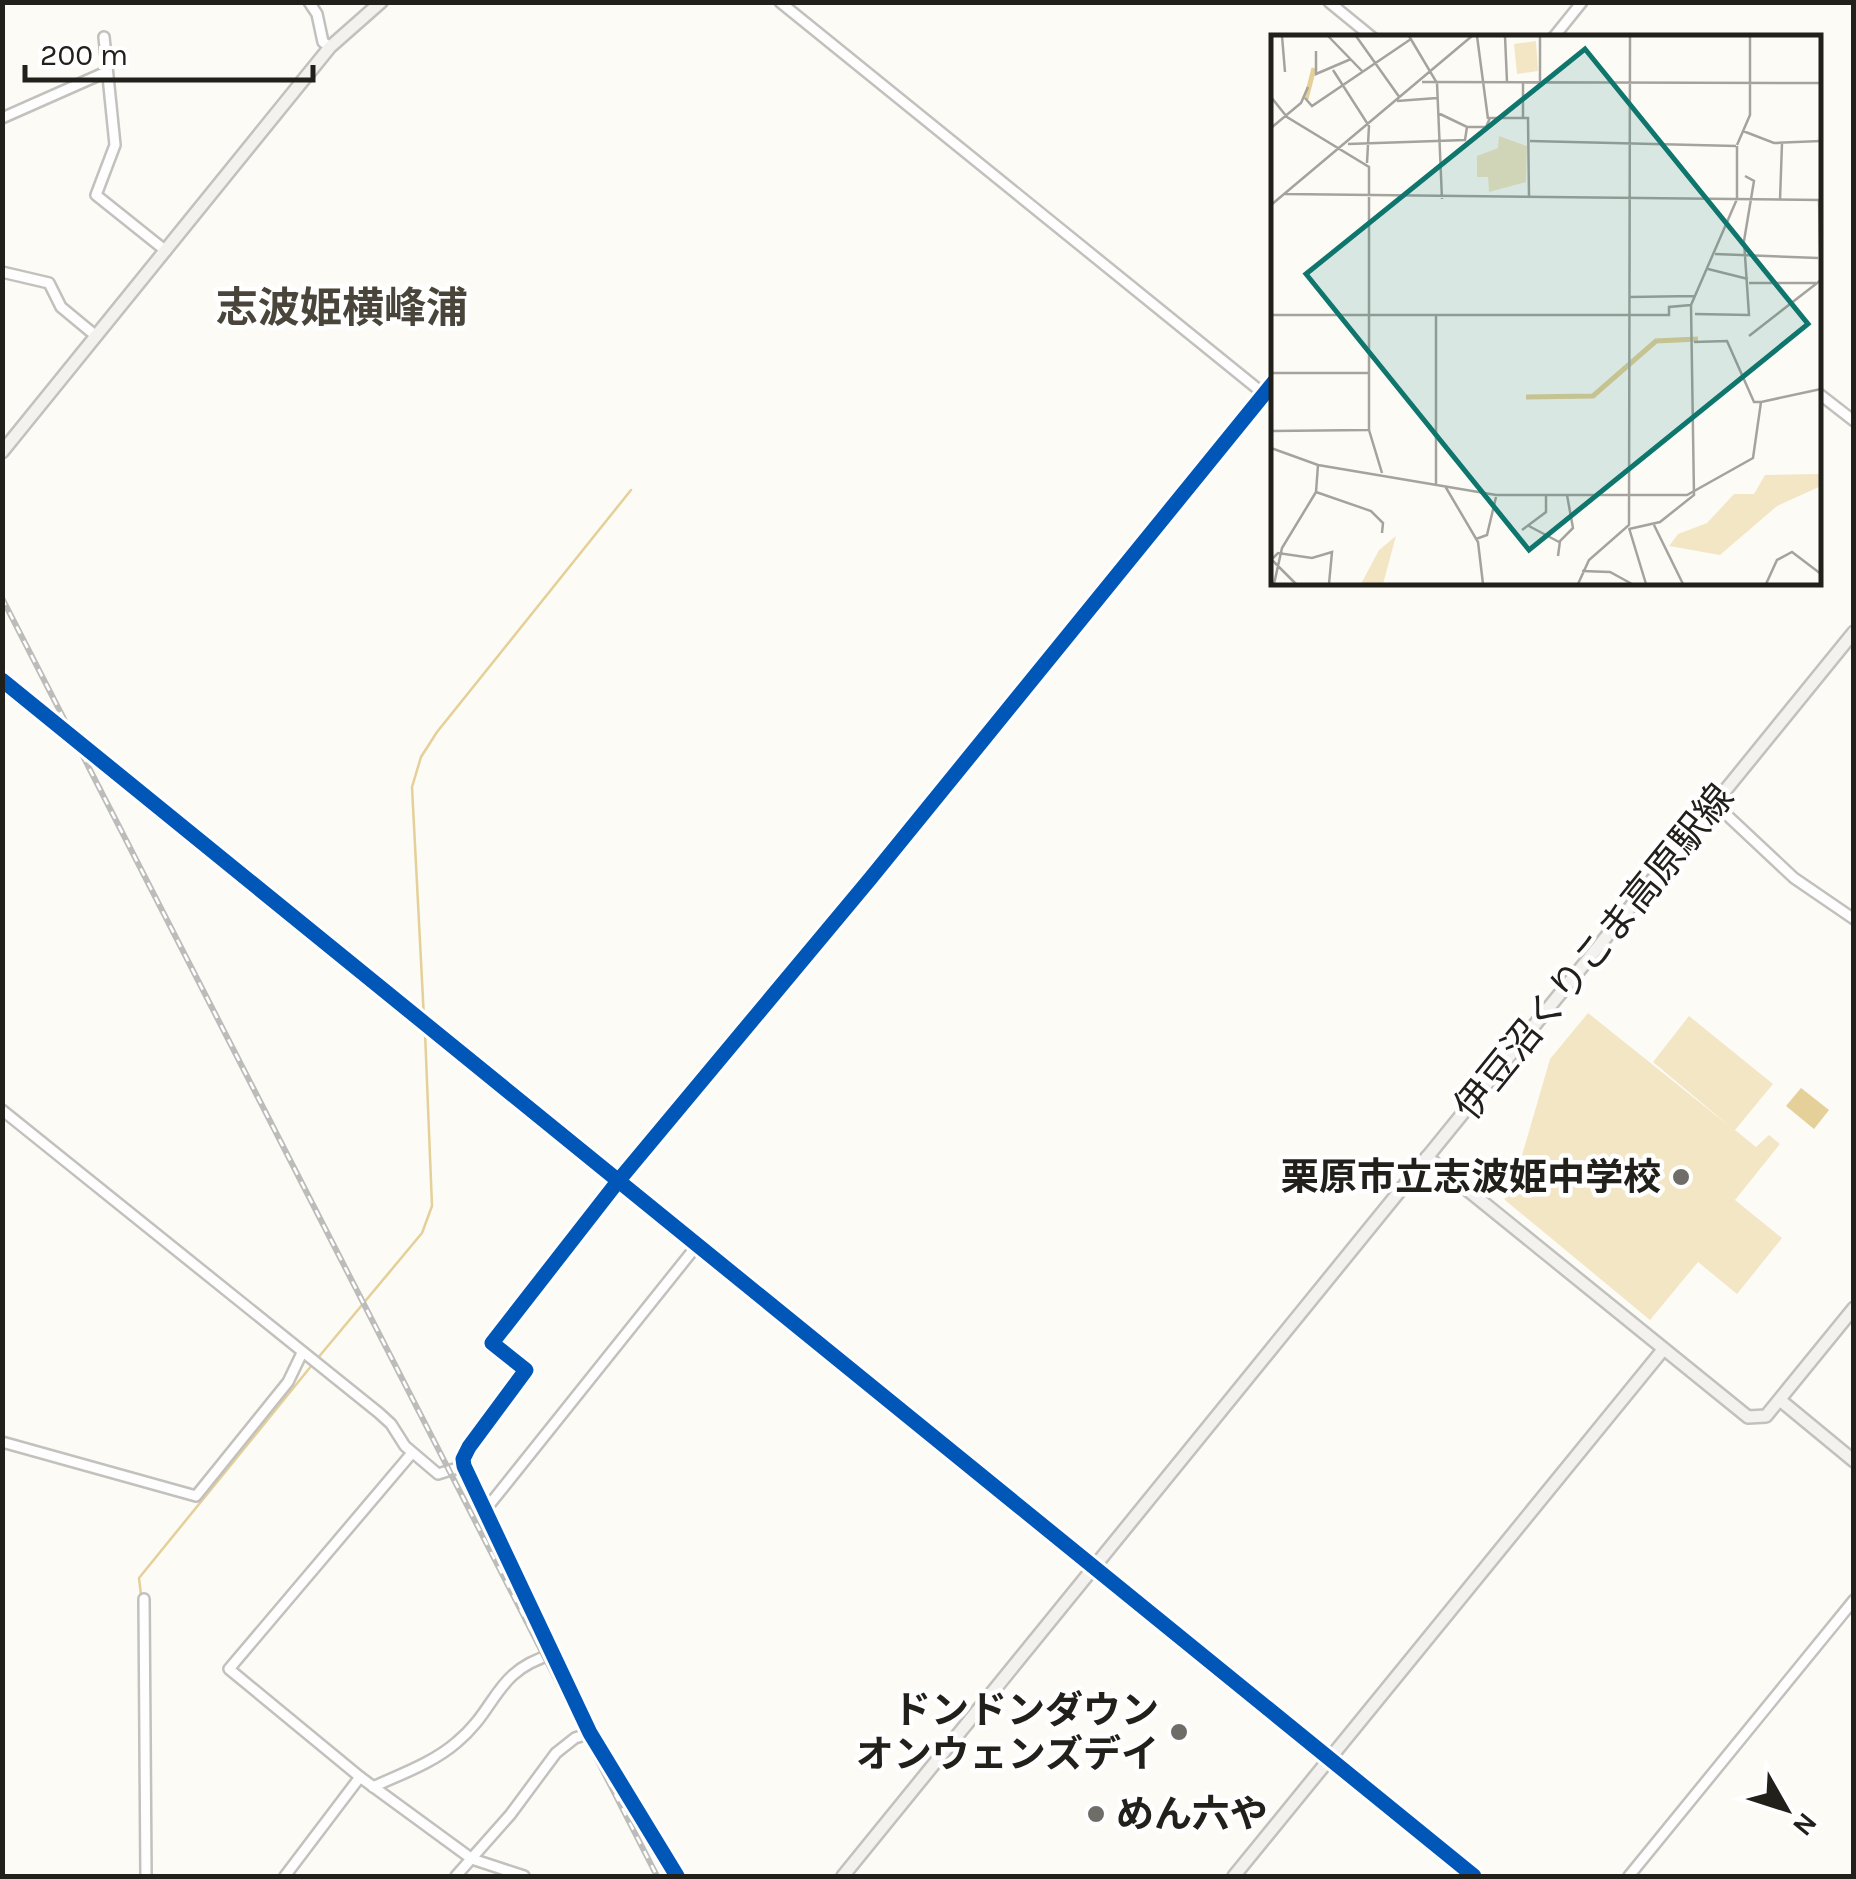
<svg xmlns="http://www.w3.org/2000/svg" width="1856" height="1879" font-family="Karla,'Noto Sans JP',sans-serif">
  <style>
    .green { fill: #f2e6c5 }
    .water { fill: #e4d098 }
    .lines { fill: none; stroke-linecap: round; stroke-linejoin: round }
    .stream { stroke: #e4d098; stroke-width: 2.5 }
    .street-casing { stroke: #c2c1bd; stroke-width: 14 }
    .secondary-casing { stroke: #c2c1bd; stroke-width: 16 }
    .street { stroke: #fffefe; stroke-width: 9 }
    .secondary { stroke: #f3f2ee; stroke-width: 11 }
    .rail-casing { stroke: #bcbcba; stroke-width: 6 }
    .rail { stroke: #fff; stroke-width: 2.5; stroke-dasharray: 8; stroke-linecap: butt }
    .cycleway-casing { stroke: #fff; stroke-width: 21 }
    .cycleway { stroke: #0057b8; stroke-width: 15 }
    .poi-dot { fill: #6e6d68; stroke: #fff; stroke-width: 4 }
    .labels { text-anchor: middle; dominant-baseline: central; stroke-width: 9; stroke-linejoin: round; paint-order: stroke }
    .street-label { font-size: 38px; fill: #22201b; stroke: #fff }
    .poi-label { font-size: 38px; font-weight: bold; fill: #22201b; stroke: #fff; text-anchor: end }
    .quarter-label { font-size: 42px; font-weight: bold; fill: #4a453a; stroke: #fff }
    .inset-river { fill: none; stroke: #e4d098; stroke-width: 5 }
    .inset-road { fill: none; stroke: #a5a39e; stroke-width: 2.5 }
    .view { fill: #0f766e; fill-opacity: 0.15; stroke: #0f766e; stroke-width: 5 }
    .inset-edge { fill: none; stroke: #22201b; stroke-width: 5 }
  </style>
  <rect width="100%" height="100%" fill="#fcfbf6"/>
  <path class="green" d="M1588 1013 1733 1129 1653 1062 1689 1016 1773 1084 1735 1130 1756 1147 1769 1135 1780 1144 1735 1200 1782 1238 1737 1294 1698 1262 1650 1320 1505 1200 1502 1187 1518 1169 1550 1059Z"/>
  <path class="water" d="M1801 1088 1829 1110 1814 1129 1786 1106Z"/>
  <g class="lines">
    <g class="stream">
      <path d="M424 1019 412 787 421 757 437 732 631 490"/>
      <path d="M317 1359 422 1233 432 1206 425 1032"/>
      <path d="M141 1595 139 1578 312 1365"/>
      <path d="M140 1693 142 1855"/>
    </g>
    <defs>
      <g id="street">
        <path d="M309 2 317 14 323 42 330 47"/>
        <path d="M780 2 1264 394"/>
        <path d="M1329 2 1373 38"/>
        <path d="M104 37 115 145 96 195 166 251"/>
        <path d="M1553 38 1582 2"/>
        <path d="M2 118 106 72"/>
        <path d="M2 272 49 283 61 307 96 336"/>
        <path d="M1818 393 1854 421"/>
        <path d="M1714 803 1794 878 1854 919"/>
        <path d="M2 1110 379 1413 391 1424 405 1446 438 1474 464 1466"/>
        <path d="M2 1442 196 1496 288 1382 302 1353"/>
        <path d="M412 1453 229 1669 360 1777 472 1859 524 1876"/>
        <path d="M486 1509 698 1244"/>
        <path d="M144 1599 146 1876"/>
        <path d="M373 1787C401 1774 433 1763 457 1742 498 1708 494 1671 553 1654"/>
        <path d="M285 1876 360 1777"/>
        <path d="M456 1876 510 1815 556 1753 575 1738 590 1733"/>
        <path d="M677 1876 590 1733 464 1466 463 1459 469 1447 526 1370 492 1343 619 1180 870 879 1274 382"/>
        <path d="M1629 1876 1854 1600"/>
      </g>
      <g id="secondary">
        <path d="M2 452 330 47 381 2"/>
        <path d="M2 680 1474 1876"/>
        <path d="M1427 1157 1748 1417 1766 1416 1854 1308"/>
        <path d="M1780 1400 1854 1461"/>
        <path d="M843 1876 1854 632"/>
        <path d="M1234 1876 1662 1351"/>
      </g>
    </defs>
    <use href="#street" class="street-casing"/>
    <use href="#secondary" class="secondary-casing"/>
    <use href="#street" class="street"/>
    <use href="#secondary" class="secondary"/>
    <defs>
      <path id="rail" d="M2 598 657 1876"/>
    </defs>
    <use href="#rail" class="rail-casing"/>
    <use href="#rail" class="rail"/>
    <defs>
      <g id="cycleway">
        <path d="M2 680 1474 1876"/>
        <path d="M677 1876 590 1733 464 1466 463 1459 469 1447 526 1370 492 1343 619 1180 870 879 1274 382"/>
      </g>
    </defs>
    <use href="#cycleway" class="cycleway-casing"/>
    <use href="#cycleway" class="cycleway"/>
  </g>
  <g class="poi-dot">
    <circle cx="1681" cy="1177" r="10"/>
    <circle cx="1179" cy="1732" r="10"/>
    <circle cx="1096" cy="1814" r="10"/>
  </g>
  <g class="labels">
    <g class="street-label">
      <text transform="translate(1594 952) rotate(-51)">伊豆沼くりこま高原駅線</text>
    </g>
    <g class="poi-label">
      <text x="1661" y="1177">栗原市立志波姫中学校</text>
      <text x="1159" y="1710">ドンドンダウン<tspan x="1159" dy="44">オンウェンズデイ</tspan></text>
      <text x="1116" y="1814" text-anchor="start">めん六や</text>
    </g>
    <g class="quarter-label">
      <text x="342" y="308">志波姫横峰浦</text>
    </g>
  </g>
  <g transform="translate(1271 35)">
    <rect width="550" height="550" fill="#fcfbf6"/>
    <path d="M265 6 267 36 246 39 243 9ZM228 101 256 111 255 147 218 157 217 142H206V121L227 113ZM550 439V451L506 471 449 520 398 511 407 499 436 488 463 459H483L494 440ZM125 501 112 549H90L108 515Z" fill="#f2e6c5"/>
    <path class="inset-river" d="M35 64 43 33M255 362 322 361 385 306 427 304"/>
    <path class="inset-road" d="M11 1 14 37M57 1 91 36M85 1 129 63M138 1 166 48 171 164M206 1 217 84M234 1 236 47M45 16V39L80 24M62 35 98 91 96 128M151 47 550 48M269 47V1M0 62 16 82 98 132V395L111 438M34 63 41 71 140 4M126 66 166 63M167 78 196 92H215L219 83H257L258 161M252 82V48M0 93 30 68 37 52M472 96 503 108 550 106M259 106 465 111M77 109 194 105 196 92M466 110 479 80V1M14 159 550 165M509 165 511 108M548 165 550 254M0 170 201 1M444 219 547 223M437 234 477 244M478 248H545M359 262 424 261M424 279 478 280 473 206 483 146 474 141M0 280H398V272L420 270 466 164V111M165 280V449M478 301 550 245M423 307 456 306 483 367H490M0 338H99M0 396 97 395M0 413 47 430 225 460H416L482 423 490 367 550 354M174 451 207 507 212 549M45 457 100 476 112 488 111 498M256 490 288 507M383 490 412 549M358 493 375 549M358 494 389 487 423 460 420 270M251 495 275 477V461M205 504 216 500 225 462M287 521 289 506 302 493 296 460M0 524 25 549M0 525 7 518 41 523 61 517 58 549M311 536 339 537 361 549M3 549 11 513 45 457 47 430M307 549 318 525 358 490 359 1M495 549 506 525 521 517 550 539"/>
    <path class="view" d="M314 14 537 289 258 515 35 239Z"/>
    <rect width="550" height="550" class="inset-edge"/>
  </g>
  <rect width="1856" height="1879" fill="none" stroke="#22201b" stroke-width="10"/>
  <g transform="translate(1786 1809) rotate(129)" stroke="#ffffff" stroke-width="8" paint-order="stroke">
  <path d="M0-8L18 38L0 25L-18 38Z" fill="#22201b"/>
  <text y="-15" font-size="28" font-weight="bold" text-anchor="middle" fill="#22201b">N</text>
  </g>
  <path d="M25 65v15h288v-15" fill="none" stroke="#22201b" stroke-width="5"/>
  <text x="40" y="65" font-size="30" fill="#22201b" stroke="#ffffff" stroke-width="8" paint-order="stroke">200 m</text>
</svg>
